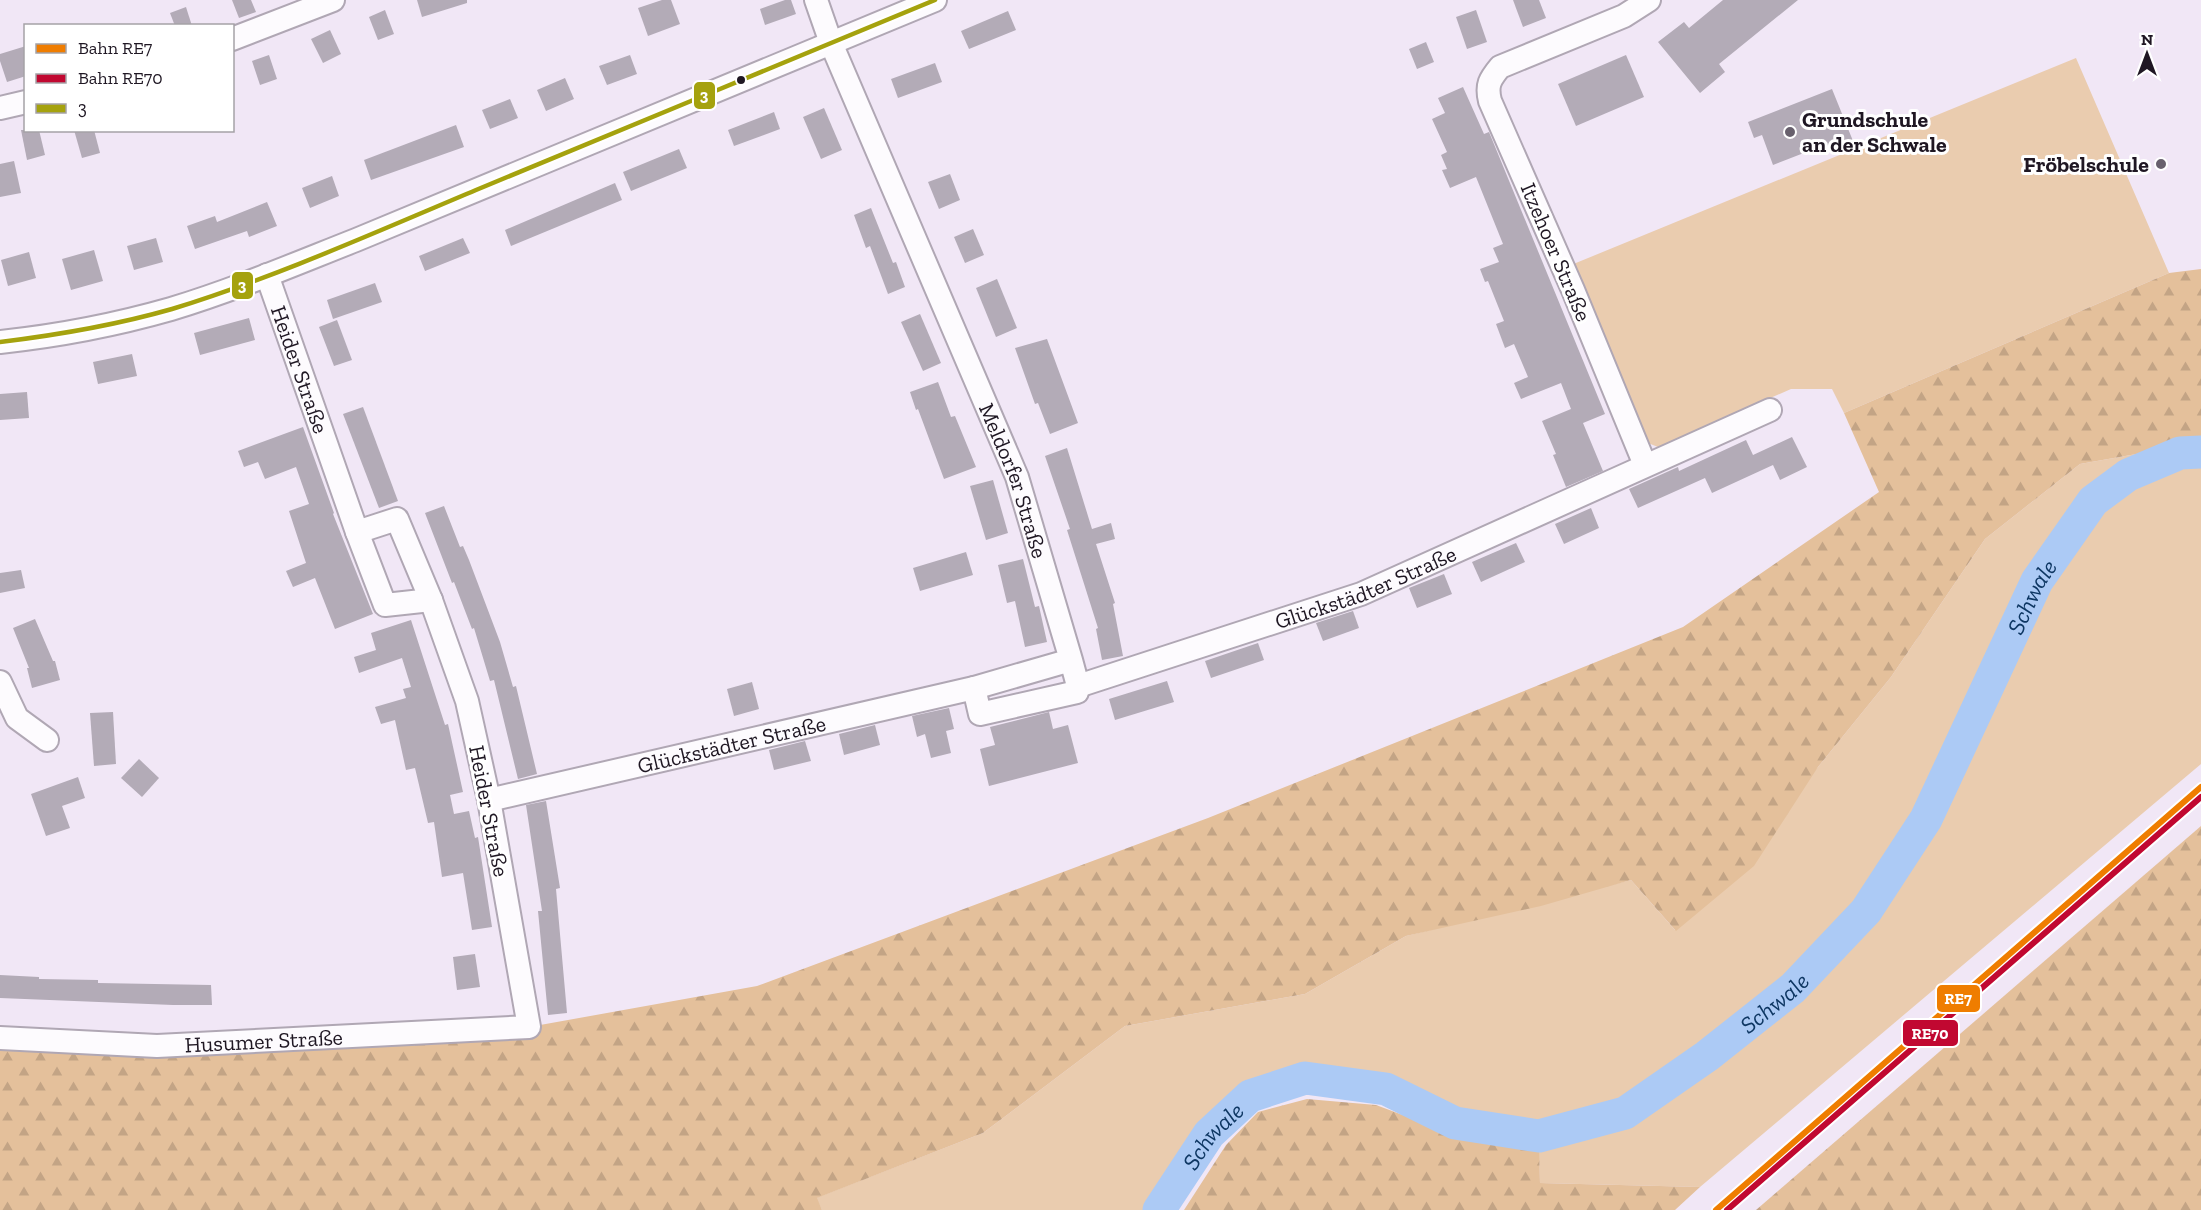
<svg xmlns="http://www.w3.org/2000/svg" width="2201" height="1210" font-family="'Zilla Slab',serif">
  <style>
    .green { fill: #eaccaf }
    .forest { fill: url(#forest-firs) }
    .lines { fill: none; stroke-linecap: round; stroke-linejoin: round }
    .river { stroke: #accaf5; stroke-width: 33 }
    .building { fill: #b3abb7 }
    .minor-casing { stroke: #b0a7b4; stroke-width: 26 }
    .minor { stroke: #fdfbfe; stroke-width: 22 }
    .bus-1-casing { stroke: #fff; stroke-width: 9 }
    .bus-1 { stroke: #a5a20e; stroke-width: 4.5 }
    .rail-1-casing { stroke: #fff; stroke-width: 10 }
    .rail-2-casing { stroke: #fff; stroke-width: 10 }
    .rail-1 { stroke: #ef7d00; stroke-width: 6 }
    .rail-2 { stroke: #c10831; stroke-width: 6 }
    .bus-dot { fill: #1f1723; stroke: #fff; stroke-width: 2 }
    .poi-dot { fill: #68606d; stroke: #fff; stroke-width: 2 }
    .labels { text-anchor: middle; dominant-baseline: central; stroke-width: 6; stroke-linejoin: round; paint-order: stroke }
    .poi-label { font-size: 22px; font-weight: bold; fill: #1f1723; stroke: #fff; text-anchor: start }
    .street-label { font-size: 22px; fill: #1f1723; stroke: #fff }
    .water-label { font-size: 24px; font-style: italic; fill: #0e3763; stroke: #fff }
    .line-badge { stroke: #fff; stroke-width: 2 }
    .badge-label { font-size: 16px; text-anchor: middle; font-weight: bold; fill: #fff }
  </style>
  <defs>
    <pattern id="forest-firs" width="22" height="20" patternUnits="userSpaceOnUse" patternTransform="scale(1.5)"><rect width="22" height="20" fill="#e4c09b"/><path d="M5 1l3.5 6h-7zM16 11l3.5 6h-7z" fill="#c3a485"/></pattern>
  </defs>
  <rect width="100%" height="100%" fill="#f1e7f6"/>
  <g class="green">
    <path d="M2076 58 2169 273 1844 413 1832 389H1791L1658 447 1643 441 1571 265Z"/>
    <path d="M2176 447 2201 452V764L1700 1187 1540 1183 1538 1136 1455 1123 1386 1089 1305 1078 1250 1096 1209 1134 1159 1210H822L816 1198 983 1133 1125 1026 1305 994 1406 936 1631 880 1675 930 1818 767 1891 677 1985 539 2080 464Z"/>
  </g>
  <g class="forest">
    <path d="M2201 269V446L2176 447 2080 464 1985 539 1891 677 1818 767 1754 866 1676 931 1631 880 1541 906 1406 936 1305 994 1125 1026 983 1133 817 1198 822 1210H0V1038L529 1027 757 986 1208 818 1683 627 1879 492 1844 413 2169 273Z"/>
    <path d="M2201 826V1210H1756Z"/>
    <path d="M1307 1099 1376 1105 1451 1133 1539 1148 1540 1183 1700 1187 1675 1210H1184L1226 1145 1258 1112Z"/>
  </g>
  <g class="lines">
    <path class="river" id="s1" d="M1159 1210 1209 1134 1250 1096 1305 1078 1386 1089 1455 1123 1539 1136 1625 1113 1707 1056 1793 988 1866 911 1926 819 2037 581 2093 501 2128 475 2180 453 2201 452"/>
  </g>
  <g class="building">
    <path d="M232 0H251L256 12 239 18Z"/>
    <path d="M417 0H467V3L422 17Z"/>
    <path d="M662 0H671L680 24 648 36 638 8Z"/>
    <path d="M785 0H791L796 14 765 25 760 9Z"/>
    <path d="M1513 0H1539L1546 18 1523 27Z"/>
    <path d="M1723 0H1798L1719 64 1725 72 1700 93 1658 42 1684 22 1689 28Z"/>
    <path d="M186 7 192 26H175L170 13Z"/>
    <path d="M385 10 394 34 378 40 369 17Z"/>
    <path d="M1476 10 1487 42 1467 49 1456 17Z"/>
    <path d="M1008 11 1016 30 969 49 961 31Z"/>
    <path d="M330 30 341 54 323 63 311 39Z"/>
    <path d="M1426 42 1434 62 1417 69 1409 49Z"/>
    <path d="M26 46V76L7 82 0 61V54Z"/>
    <path d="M269 55 277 79 260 85 252 61Z"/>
    <path d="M630 55 637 74 607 85 599 66Z"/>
    <path d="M1626 55 1644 97 1576 126 1558 84Z"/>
    <path d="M935 63 942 82 898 98 891 79Z"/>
    <path d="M565 78 574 99 546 111 537 90Z"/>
    <path d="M1463 87 1484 134 1489 132 1605 414 1583 423 1603 471 1566 487 1553 455 1556 454 1542 421 1571 409 1561 383 1521 399 1514 383 1528 377 1514 344 1505 348 1496 324 1504 321 1488 281 1485 282 1480 269 1499 262 1493 248 1503 244 1476 177 1450 188 1442 170 1447 169 1441 155 1447 152 1432 119 1445 113 1438 98Z"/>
    <path d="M1832 89 1853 141 1830 150 1827 144 1773 165 1762 135 1754 138 1748 122Z"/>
    <path d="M510 99 518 118 490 129 482 110Z"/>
    <path d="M824 108 842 150 821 159 803 117Z"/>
    <path d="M774 112 780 129 734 146 728 130Z"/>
    <path d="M456 125 464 147 371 180 364 160Z"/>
    <path d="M21 130H39L45 155 27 160Z"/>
    <path d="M74 130H94L100 153 82 158Z"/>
    <path d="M679 149 687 168 631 191 623 172Z"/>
    <path d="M14 161 21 193 0 197V164Z"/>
    <path d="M950 174 960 200 939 209 928 182Z"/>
    <path d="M332 176 339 196 310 208 302 188Z"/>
    <path d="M615 183 622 200 511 246 505 230Z"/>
    <path d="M267 202 277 226 249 237 247 231 195 249 187 226 215 216 217 222Z"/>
    <path d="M871 208 893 263 896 262 905 287 888 294 870 246 866 248 854 215Z"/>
    <path d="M973 229 984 255 965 263 954 237Z"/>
    <path d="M156 238 163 262 134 270 127 246Z"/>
    <path d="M463 238 470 253 425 271 419 256Z"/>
    <path d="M94 250 103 281 71 290 62 259Z"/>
    <path d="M29 252 36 278 8 286 1 260Z"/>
    <path d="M997 279 1017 328 996 337 976 288Z"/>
    <path d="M375 283 382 302 333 319 327 300Z"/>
    <path d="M920 314 941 363 923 371 901 322Z"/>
    <path d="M249 318 255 340 200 355 194 333Z"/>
    <path d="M337 320 352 360 334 366 319 327Z"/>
    <path d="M1047 339 1078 423 1050 434 1038 403 1035 404 1015 348Z"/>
    <path d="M132 354 137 376 98 384 93 362Z"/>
    <path d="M938 382 951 417 955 416 976 467 944 479 918 409 916 410 910 392Z"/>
    <path d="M27 392 29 418 0 420V394Z"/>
    <path d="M363 407 398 501 379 508 343 414Z"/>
    <path d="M303 427 334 513 333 514 373 614 335 629 315 578 293 587 286 571 306 563 289 511 309 504 296 467 265 479 258 462 244 467 238 451Z"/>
    <path d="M1792 437 1807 467 1780 480 1773 465 1712 493 1705 478 1638 508 1629 489 1678 467 1679 471 1746 440 1753 455Z"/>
    <path d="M1067 448 1092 529 1111 523 1115 539 1096 544 1115 603 1113 604 1123 656 1102 660 1096 629 1098 628 1067 530 1070 529 1045 456Z"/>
    <path d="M993 480 1008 533 986 540 970 486Z"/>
    <path d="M444 506 460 547 463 546 469 560 500 642 513 687 516 686 537 774 518 779 494 680 490 681 474 628 472 629 454 582 452 583 425 513Z"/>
    <path d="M1591 508 1599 528 1564 544 1555 524Z"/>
    <path d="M1516 543 1525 562 1481 582 1472 562Z"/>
    <path d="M966 552 973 575 920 591 913 568Z"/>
    <path d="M1023 559 1035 607 1039 606 1047 642 1025 647 1015 601 1007 603 998 565Z"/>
    <path d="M21 570 25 588 0 593V573Z"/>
    <path d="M1444 574 1452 594 1417 608 1409 588Z"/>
    <path d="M1353 611 1359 628 1323 641 1316 623Z"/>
    <path d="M35 619 53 661H55L60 680 32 688 27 668H29L13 628Z"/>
    <path d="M411 620 445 725 448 724 463 792 450 795 454 814 469 811 475 838 478 837 492 927 472 930 463 873 442 877 434 822 428 823 415 768 406 770 395 720 381 724 375 707 406 698 403 689 411 687 402 658 359 673 354 657 376 650 371 633Z"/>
    <path d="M1258 643 1264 660 1211 678 1205 661Z"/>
    <path d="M1167 681 1174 702 1115 720 1109 699Z"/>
    <path d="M752 682 759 709 734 716 727 689Z"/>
    <path d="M949 708 954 729 946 731 951 753 931 758 925 734 917 737 912 716Z"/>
    <path d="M113 712 116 764 94 766 90 713Z"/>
    <path d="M1049 712 1053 729 1068 725 1078 763 989 786 980 749 995 745 990 727Z"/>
    <path d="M875 725 880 745 844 755 839 734Z"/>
    <path d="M805 741 811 761 774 770 769 750Z"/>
    <path d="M139 759 159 778 142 797 121 778Z"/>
    <path d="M78 777 85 798 62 806 70 828 46 836 31 794Z"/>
    <path d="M546 801 560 888 556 889 567 1013 548 1015 538 911H542L526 805Z"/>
    <path d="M475 954 480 987 457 990 453 957Z"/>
    <path d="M0 975 39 977V979L98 980V983L211 985 212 1005H173L0 998Z"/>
  </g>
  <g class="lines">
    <defs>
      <g id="minor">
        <path id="s2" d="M816 0 831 43 1017 477 1071 660 1078 686 1077 692 980 714 974 688 1071 660"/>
        <path d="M232 39 333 0"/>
        <path d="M0 108 26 102"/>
        <path id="s3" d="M267 275 357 532 385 605 431 600"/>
        <path d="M0 342C57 336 115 325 171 309 234 290 295 264 356 240L935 0"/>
        <path d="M1645 465 1573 290 1490 101C1486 85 1490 79 1500 67L1624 16 1649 0"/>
        <path d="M0 682 17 718 47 740"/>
        <path id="s4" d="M1078 686 1361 594 1770 410"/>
        <path id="s5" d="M489 800 974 688"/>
        <path id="s6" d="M0 1038 157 1046 529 1027 489 800 467 701 431 600 397 519 357 532"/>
      </g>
    </defs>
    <use href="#minor" class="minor-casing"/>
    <use href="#minor" class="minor"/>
    <defs>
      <path id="bus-1" d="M0 342C58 335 116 325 172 309 276 277 376 232 476 190 629 127 782 63 935 0"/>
    </defs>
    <use href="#bus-1" class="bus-1-casing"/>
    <use href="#bus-1" class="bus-1"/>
    <defs>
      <path id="rail-1" d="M1716 1210 2201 787"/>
      <path id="rail-2" d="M1727 1210 2201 797"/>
    </defs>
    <use href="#rail-1" class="rail-1-casing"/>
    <use href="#rail-2" class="rail-2-casing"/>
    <use href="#rail-1" class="rail-1"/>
    <use href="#rail-2" class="rail-2"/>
  </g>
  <circle class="bus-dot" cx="741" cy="80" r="5"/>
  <g class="poi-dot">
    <circle cx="1790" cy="132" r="6"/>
    <circle cx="2161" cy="164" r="6"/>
  </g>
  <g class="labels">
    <g class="poi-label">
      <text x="1802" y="119">Grundschule<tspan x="1802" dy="25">an der Schwale</tspan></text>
      <text x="2149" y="164" text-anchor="end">Fröbelschule</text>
    </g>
    <g class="street-label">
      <text transform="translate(1556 252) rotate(67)">Itzehoer Straße</text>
      <text stroke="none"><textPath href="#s3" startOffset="100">Heider Straße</textPath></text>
      <text stroke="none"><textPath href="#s2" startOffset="520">Meldorfer Straße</textPath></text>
      <text stroke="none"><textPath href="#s4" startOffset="304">Glückstädter Straße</textPath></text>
      <text stroke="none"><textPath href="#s5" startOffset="249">Glückstädter Straße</textPath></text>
      <text transform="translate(489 811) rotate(79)">Heider Straße</text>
      <text stroke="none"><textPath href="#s6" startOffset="264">Husumer Straße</textPath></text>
    </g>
    <g class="water-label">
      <text stroke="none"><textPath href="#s1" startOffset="1209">Schwale</textPath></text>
      <text stroke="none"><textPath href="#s1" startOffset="723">Schwale</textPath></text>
      <text stroke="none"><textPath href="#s1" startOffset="92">Schwale</textPath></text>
    </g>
  </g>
  <g class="line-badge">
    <rect x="693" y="81" width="23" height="29" rx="6" fill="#a5a20e"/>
    <rect x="231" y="271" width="23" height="29" rx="6" fill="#a5a20e"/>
    <rect x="1936" y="984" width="45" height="29" rx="6" fill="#ef7d00"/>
    <rect x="1902" y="1019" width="57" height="28" rx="6" fill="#c10831"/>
  </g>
  <g class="badge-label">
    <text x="704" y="101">3</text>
    <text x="242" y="291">3</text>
    <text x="1958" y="1004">RE7</text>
    <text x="1930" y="1039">RE70</text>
  </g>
  <rect x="24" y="24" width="210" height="108" fill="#ffffff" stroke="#a5a2a7" stroke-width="1.5"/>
  <rect x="36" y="44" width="30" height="9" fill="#ef7d00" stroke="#a5a2a7" stroke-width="1.5"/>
  <text x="78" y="54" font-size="18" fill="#1f1723">Bahn RE7</text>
  <rect x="36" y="74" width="30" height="9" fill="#c10831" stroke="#a5a2a7" stroke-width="1.5"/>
  <text x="78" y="84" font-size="18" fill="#1f1723">Bahn RE70</text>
  <rect x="36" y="104" width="30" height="9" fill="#a5a20e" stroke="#a5a2a7" stroke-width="1.5"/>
  <text x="78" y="114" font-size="18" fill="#1f1723">3</text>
  <g transform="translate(2147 54)" stroke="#ffffff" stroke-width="4.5" paint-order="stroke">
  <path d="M0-4.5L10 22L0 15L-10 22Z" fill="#1f1723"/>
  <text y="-9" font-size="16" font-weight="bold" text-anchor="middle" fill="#1f1723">N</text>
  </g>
</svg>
